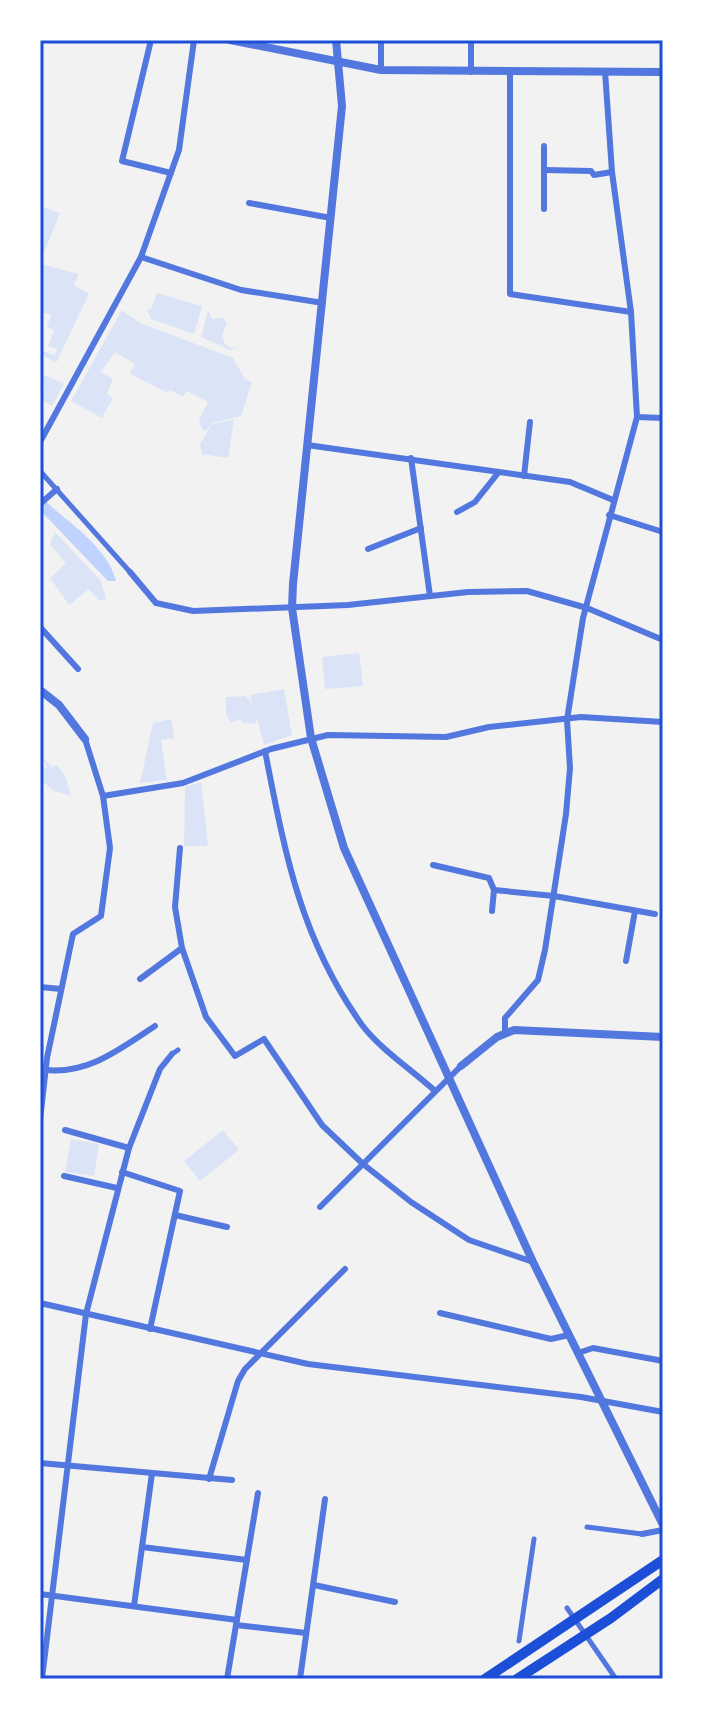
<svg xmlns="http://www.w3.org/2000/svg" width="703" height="1719" font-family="'Open Sans',sans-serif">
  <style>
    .green { fill: #dbe4f7 }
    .water { fill: #bfd3fe }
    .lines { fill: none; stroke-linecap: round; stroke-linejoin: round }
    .pedestrian { stroke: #5277de; stroke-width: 5 }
    .minor { stroke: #5277de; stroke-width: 6 }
    .tertiary { stroke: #5277de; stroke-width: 8 }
    .trunk { stroke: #1d4ed8; stroke-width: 10 }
    .neatline { fill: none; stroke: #1d4ed8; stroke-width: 3 }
  </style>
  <rect width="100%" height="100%" fill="#f2f2f2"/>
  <g class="green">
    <path d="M40 206 60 213 43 255 40 254Z"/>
    <path d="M40 264 79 274 74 285 89 294 56 363 40 353V350L55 355 57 349 48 346 54 330 47 327 51 315 40 311Z"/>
    <path d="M157 293 202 306 194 334 151 319 147 310 151 309Z"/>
    <path d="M122 310 140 323 233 358 245 379 252 382 241 416 212 423 206 431 202 429 199 420 208 402 187 391 183 397 170 390 168 393 130 374 135 364 115 352 101 372 113 379 107 394 113 398 102 418 71 401Z"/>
    <path d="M208 310 212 319 224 318 227 324 222 335 225 344 231 348 241 345 230 350 201 337Z"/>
    <path d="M45 375 64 384 52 406 40 399 44 388 40 382Z"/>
    <path d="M234 419 228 458 202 454 200 444 212 424Z"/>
    <path d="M55 532 101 581 106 599 99 601 89 589 69 605 50 578 66 563 50 544Z"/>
    <path d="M359 653 363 686 325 689 322 657Z"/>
    <path d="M284 689 292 735 264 745 257 718 255 724 243 723 240 719 231 723 226 714V697L246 696 252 704 250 695Z"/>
    <path d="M171 719 174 738 161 740 167 780 140 783 153 723Z"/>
    <path d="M43 758 52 767 57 765 65 776 71 795 54 791 40 779V771L47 767Z"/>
    <path d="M201 782 208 846H184L185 787Z"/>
    <path d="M223 1130 239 1150 200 1181 184 1161Z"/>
    <path d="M71 1139 99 1144 94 1176 65 1172Z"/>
  </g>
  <path class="water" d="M40 496C65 521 107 545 116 581H108L40 510Z"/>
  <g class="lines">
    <g class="pedestrian">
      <path d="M40 471 130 572"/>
      <path d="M172 1054 178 1050"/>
      <path d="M587 1527 642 1534"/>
      <path d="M567 1608 616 1679"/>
      <path d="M519 1641 534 1539"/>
    </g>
    <g class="minor">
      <path d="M151 40 122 161 171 173"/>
      <path d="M381 70V40"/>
      <path d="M510 71V294L631 312"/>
      <path d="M471 72V40"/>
      <path d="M544 170 591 171 594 175 612 172"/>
      <path d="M249 203 331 218"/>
      <path d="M544 209V146"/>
      <path d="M141 257 241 290 323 303"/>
      <path d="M637 417 663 418"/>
      <path d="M40 442 141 257 179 150 194 40"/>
      <path d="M307 445 570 482 613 500"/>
      <path d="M411 458 430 596"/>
      <path d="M524 476 530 422"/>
      <path d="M40 504 57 489"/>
      <path d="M457 512 475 502 498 473"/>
      <path d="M609 515 663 532"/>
      <path d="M368 549 421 528"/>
      <path d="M130 572 156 603 193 611 348 605 468 592 527 591 587 608 663 640"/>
      <path d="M40 627 78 669"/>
      <path d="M265 751C285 853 300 938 362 1025 380 1049 412 1070 435 1091"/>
      <path d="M103 796 183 783 271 749 328 735 446 737 489 727 581 717 663 722"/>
      <path d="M433 865 489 878 494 890 554 896 655 914"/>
      <path d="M492 911 494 890"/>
      <path d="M182 948 206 1017 235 1056 264 1039 322 1125 363 1164 411 1202 469 1240 533 1262"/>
      <path d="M626 961 635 911"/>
      <path d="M140 979 182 948 175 907 180 848"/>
      <path d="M40 987 61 989"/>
      <path d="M505 1032V1018L538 980 545 950 566 814 570 768 567 720 583 618 637 417 631 312 612 172 605 71"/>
      <path d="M46 1070C89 1074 120 1049 155 1026"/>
      <path d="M40 1120 47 1058 73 934 101 916 110 848 103 796 85 739"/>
      <path d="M65 1130 129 1148"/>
      <path d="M122 1172 180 1191 150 1329"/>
      <path d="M64 1176 117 1188"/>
      <path d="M320 1207 461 1066"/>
      <path d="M175 1215 227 1227"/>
      <path d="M40 1303 308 1364 581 1397 663 1412"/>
      <path d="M440 1313 551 1339 569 1335"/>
      <path d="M578 1353 593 1348 663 1361"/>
      <path d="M40 1463 232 1480"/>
      <path d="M152 1473 142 1547 247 1560"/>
      <path d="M209 1479 238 1381 245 1369 345 1269"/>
      <path d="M642 1534 663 1530"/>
      <path d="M314 1585 395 1602"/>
      <path d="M40 1594 237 1620"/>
      <path d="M134 1606 142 1547"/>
      <path d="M236 1625 306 1633"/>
      <path d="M42 1679 86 1314 129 1148 160 1069 172 1054"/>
      <path d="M227 1679 258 1493"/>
      <path d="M300 1679 325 1499"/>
    </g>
    <g class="tertiary">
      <path d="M230 40 381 70 663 72"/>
      <path d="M336 40 342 106 293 584 292 608 311 738 344 848 533 1262 663 1525"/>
      <path d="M40 690 59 705 85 739"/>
      <path d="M461 1066 497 1037 514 1030 663 1037"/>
    </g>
    <g class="trunk">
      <path d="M485 1679 663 1560"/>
      <path d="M517 1679 611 1618 663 1579"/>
    </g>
  </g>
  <rect width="703" height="1719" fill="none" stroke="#ffffff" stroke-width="84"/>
  <rect x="42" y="42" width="619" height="1635" class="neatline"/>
</svg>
